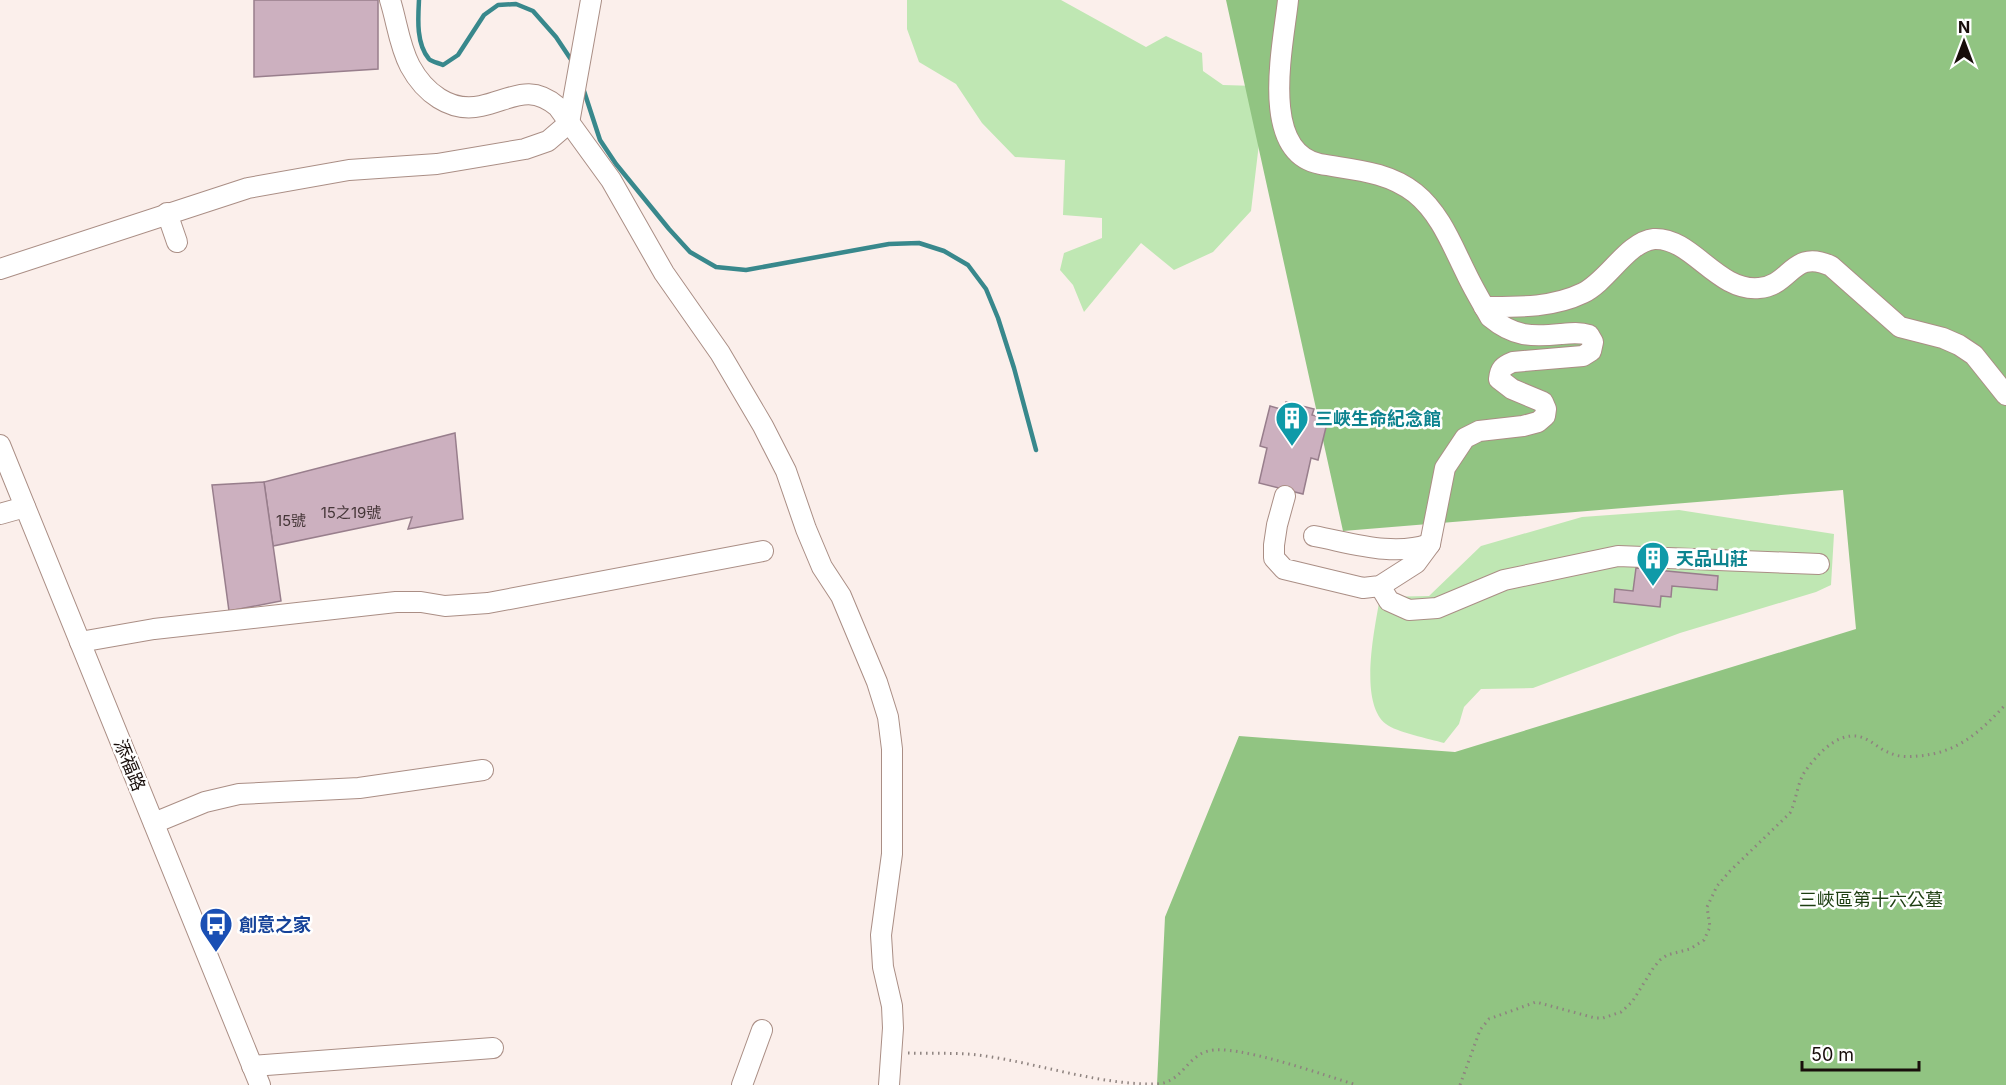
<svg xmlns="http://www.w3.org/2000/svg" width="2006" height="1085" font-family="Inter,'Noto Sans TC',sans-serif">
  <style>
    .green { fill: #bfe7b3 }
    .forest { fill: #91c482 }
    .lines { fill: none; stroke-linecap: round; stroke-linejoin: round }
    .stream { stroke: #38888c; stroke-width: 4.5 }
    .building { fill: #ccb0bf; stroke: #987e8c; stroke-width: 1.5 }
    .minor-casing { stroke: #aa8e85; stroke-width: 22 }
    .path { stroke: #8e837f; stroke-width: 3; stroke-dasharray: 1.5 4.5; stroke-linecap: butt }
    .minor { stroke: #fff; stroke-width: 20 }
    .labels { text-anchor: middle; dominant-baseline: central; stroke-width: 5; stroke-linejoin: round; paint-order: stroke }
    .number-label { font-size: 15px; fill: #453638 }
    .culture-label { font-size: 18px; font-weight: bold; fill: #0d838f; stroke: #fff; text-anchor: start }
    .street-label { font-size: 18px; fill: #180e0b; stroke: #fff }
    .park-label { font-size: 18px; fill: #1e3f12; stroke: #fff }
    .transit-label { font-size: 18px; font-weight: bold; fill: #164399; stroke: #fff; text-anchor: start }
  </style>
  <rect width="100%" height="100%" fill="#fbefeb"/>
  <g class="green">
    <path d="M907 0H1061L1146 47 1166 36 1202 53 1203 71 1223 85 1256 86 1260 135 1251 211 1213 252 1174 270 1141 243 1084 312 1073 285 1060 270 1064 253 1102 238V218L1063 215 1065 160 1015 157 982 123 956 84 919 62 907 29Z"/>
    <path d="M1679 510 1834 534 1831 585 1816 592 1680 633 1533 688 1481 689 1464 707 1459 724 1444 743C1430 739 1396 732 1386 724 1358 702 1375 628 1380 597L1429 596 1481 546 1582 517Z"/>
  </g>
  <path class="forest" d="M1226 0H2006V1085H1157L1165 917 1239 736 1455 752 1856 629 1843 490 1343 531Z"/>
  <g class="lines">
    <g class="stream">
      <path d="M419 0C418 18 416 44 429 59 432 62 439 63 443 65L458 55 484 15 498 5 516 4 533 11 556 37 572 61"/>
      <path d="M583 88 600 140 616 164 669 229 690 252 716 267 746 270 889 244 919 243 944 251 968 265 986 289 998 318 1014 368 1036 450"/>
    </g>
  </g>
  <g class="building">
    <path d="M254 0H378V69L254 77Z"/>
    <path d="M1286 402 1314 409 1312 415 1328 419 1318 460 1311 458 1303 494 1259 483 1267 448 1260 446 1270 406 1284 410Z"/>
    <path d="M455 433 463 519 408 529 412 517 273 546 264 482Z"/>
    <path d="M264 482 281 601 229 611 212 485Z"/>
    <path d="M1636 568 1718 576 1717 590 1672 586 1671 597 1661 596 1660 607 1614 602 1615 589 1633 591Z"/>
  </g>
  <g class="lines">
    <defs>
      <g id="minor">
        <path d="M390 0C397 22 399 45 410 66 424 92 450 113 481 106 512 99 530 83 558 107L611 180 664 273 720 353 763 426 786 471 806 529 822 567 841 596 877 682 888 717 892 749V854L881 935 883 967 892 1006 893 1028 889 1085"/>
        <path d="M167 213 177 242"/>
        <path d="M0 269 248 188 349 170 437 164 525 149 548 141 569 123 591 0"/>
        <path d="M1484 307C1517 307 1552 308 1583 293 1608 281 1627 242 1654 239 1692 237 1717 292 1759 288 1791 286 1792 248 1831 266L1900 327 1943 338 1959 345 1974 355 2006 395"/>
        <path d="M0 445 260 1085"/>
        <path d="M1285 496 1277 525 1274 545V558L1284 569 1363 588 1380 586 1416 563 1430 544 1445 468 1465 438 1479 431 1523 426 1538 422 1545 416 1546 409 1543 402 1512 389 1499 379C1500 369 1503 366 1513 362L1583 356 1591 351 1593 342 1589 335C1580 332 1571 333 1561 334 1532 337 1514 337 1490 317 1482 303 1473 288 1466 273 1452 245 1440 213 1415 193 1387 171 1353 170 1320 164 1258 152 1284 42 1288 0"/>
        <path d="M0 514 25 507"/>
        <path d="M1314 536C1352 543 1393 557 1430 544"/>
        <path d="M1380 586 1389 601 1409 610 1437 608 1504 580 1618 556 1819 564"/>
        <path d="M80 642 154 629 396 602H421L445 606 488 603 763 551"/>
        <path d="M154 823 205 802 239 794 359 788 483 770"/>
        <path d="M252 1066 493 1048"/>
        <path d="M742 1085 762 1030"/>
      </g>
    </defs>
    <use href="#minor" class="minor-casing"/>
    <g class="path">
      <path d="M908 1053C934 1054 960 1052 985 1056 1041 1064 1100 1085 1156 1084 1182 1083 1186 1057 1208 1051 1235 1043 1326 1076 1357 1085"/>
      <path d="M1460 1085 1480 1030 1489 1019 1536 1002 1595 1018H1603L1621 1012 1632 1002 1654 967 1660 960 1667 955 1690 949 1704 940 1710 927 1707 907 1717 886 1730 871 1790 813C1797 799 1797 782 1806 770 1817 755 1834 736 1853 736 1867 735 1878 749 1890 753 1898 757 1909 757 1918 756 1958 753 1980 732 2006 704"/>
    </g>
    <use href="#minor" class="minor"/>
  </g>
  <defs>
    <symbol id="building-pin" viewBox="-11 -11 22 30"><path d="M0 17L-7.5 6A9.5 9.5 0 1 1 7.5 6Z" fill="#0f9aa8" stroke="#fff"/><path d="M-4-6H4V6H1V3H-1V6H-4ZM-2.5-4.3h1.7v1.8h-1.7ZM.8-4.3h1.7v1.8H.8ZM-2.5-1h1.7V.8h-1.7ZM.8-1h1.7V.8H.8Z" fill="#fff"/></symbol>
    <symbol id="bus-pin" viewBox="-11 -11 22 30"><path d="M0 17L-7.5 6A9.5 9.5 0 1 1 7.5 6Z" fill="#1a4fb4" stroke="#fff"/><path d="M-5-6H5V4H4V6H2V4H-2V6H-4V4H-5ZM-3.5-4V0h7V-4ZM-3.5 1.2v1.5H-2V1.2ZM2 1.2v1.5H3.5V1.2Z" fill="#fff"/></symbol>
  </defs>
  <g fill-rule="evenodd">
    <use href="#building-pin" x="1273" y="399" width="38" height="52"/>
    <use href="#building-pin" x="1634" y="539" width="38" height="52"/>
    <use href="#bus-pin" x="197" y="905" width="38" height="52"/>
  </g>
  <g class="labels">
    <g class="number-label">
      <text x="351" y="512">15之19號</text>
      <text x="291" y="520">15號</text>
    </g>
    <g class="culture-label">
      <text x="1315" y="418">三峽生命紀念館</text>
      <text x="1676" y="558">天品山莊</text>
    </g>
    <g class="street-label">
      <text transform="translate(130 765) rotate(68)">添福路</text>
    </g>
    <g class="park-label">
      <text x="1871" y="899">三峽區第十六公墓</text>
    </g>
    <g class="transit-label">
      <text x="239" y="924">創意之家</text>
    </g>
  </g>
  <g transform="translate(1964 42)" stroke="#ffffff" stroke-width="4.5" paint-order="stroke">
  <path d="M0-4.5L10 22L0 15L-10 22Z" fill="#180e0b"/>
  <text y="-9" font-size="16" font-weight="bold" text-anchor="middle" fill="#180e0b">N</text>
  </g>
  <path d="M1802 1061v9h117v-9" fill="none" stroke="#180e0b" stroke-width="3"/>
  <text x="1811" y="1061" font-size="18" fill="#180e0b" stroke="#ffffff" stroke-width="4.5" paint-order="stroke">50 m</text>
</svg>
